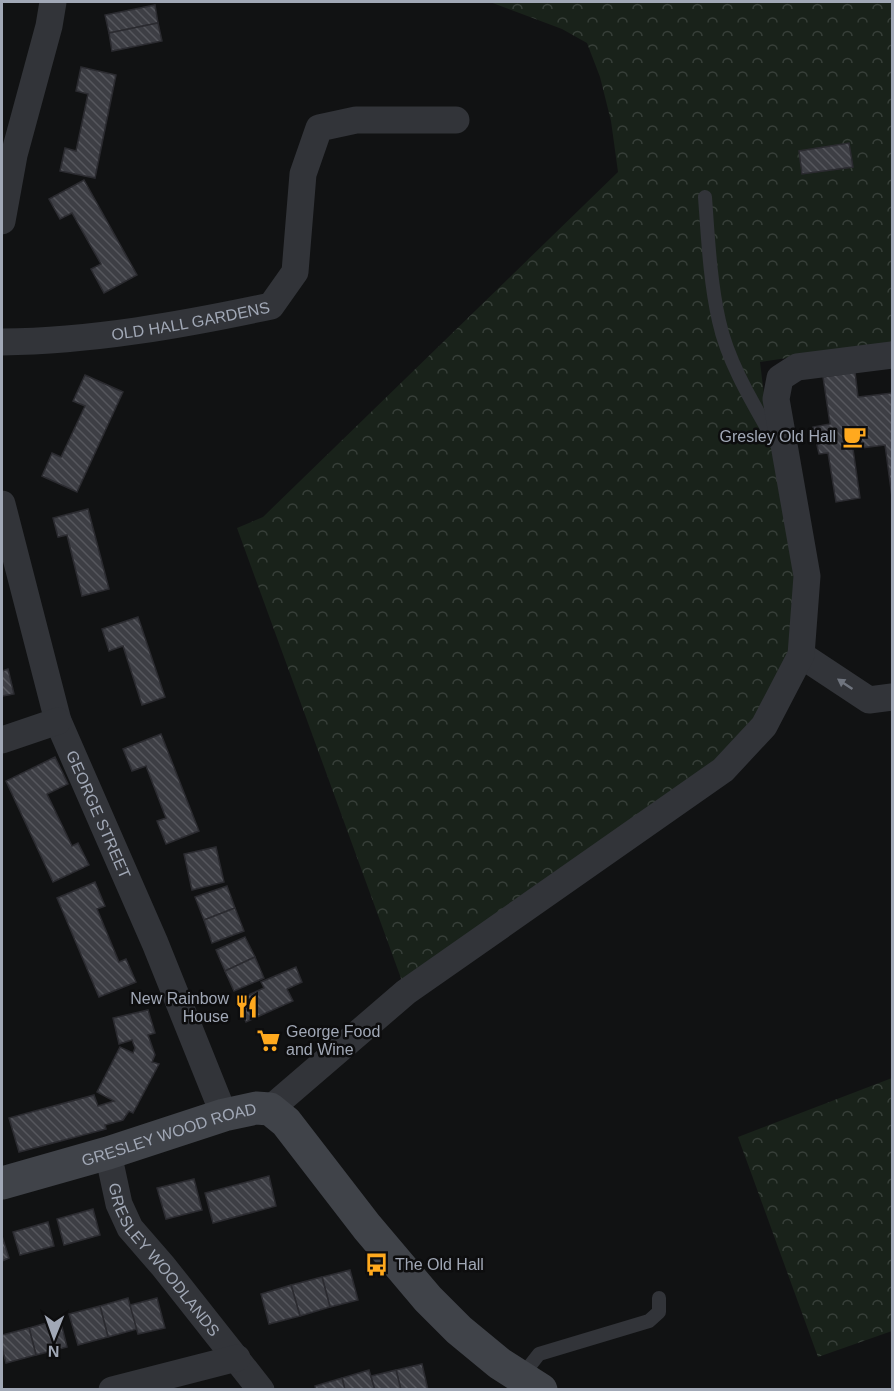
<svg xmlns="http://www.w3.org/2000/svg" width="894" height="1391" font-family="Helvetica,sans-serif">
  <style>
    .forest { fill: url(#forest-crowns) }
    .building { fill: url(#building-back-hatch); stroke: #2b2b30; stroke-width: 1.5 }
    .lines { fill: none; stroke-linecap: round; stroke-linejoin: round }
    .lane { stroke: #323439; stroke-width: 14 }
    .street { stroke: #323439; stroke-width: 27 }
    .secondary { stroke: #404349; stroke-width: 33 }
    .oneway { fill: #6f747e }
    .labels { text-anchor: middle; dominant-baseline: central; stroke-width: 5; stroke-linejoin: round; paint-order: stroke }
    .street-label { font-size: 16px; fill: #a1a8b6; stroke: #0d0d0e }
    .poi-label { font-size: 16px; fill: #a1a8b6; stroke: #0d0d0e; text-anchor: end }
  </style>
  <defs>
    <pattern id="forest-crowns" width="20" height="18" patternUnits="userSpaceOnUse" patternTransform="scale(1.5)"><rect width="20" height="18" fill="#19221a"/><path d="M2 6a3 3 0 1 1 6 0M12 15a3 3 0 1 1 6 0" fill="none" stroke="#373f39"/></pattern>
    <pattern id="building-back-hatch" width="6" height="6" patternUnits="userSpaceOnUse" patternTransform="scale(1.5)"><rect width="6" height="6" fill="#3d3e44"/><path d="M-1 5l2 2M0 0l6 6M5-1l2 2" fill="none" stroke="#56575d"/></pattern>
  </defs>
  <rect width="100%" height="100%" fill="#111213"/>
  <g class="forest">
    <path d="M490 2H892V342L760 362 766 411 807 576 801 655 764 726 406 992 237 528 263 517 618 172 611 121 600 77 587 43 562 29Z"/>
    <path d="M892 1078V1331L818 1357 738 1137Z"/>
  </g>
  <g class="building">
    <path d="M155 5 158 23 109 33 105 15Z"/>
    <path d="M158 23 162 41 112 51 109 33Z"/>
    <path d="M81 67 116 75 95 178 60 171 65 148 76 151 88 94 76 91Z"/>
    <path d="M849 143 853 167 802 174 799 151Z"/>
    <path d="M84 180 137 275 104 293 91 269 101 264 72 213 60 219 49 199Z"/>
    <path d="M855 372 858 397 892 393V497L885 445 853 449 860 498 836 502 828 453 819 454 813 427 830 424 823 377Z"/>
    <path d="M85 375 123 392 77 492 42 476 52 453 61 457 85 406 73 401Z"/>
    <path d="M88 509 109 589 82 596 67 535 58 537 53 518Z"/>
    <path d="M138 617 165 697 142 705 123 646 109 651 102 629Z"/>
    <path d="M8 669 14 694 2 696V671Z"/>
    <path d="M161 734 199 831 166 844 157 821 166 818 146 766 132 771 123 749Z"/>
    <path d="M55 757 68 784 47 794 72 846 78 843 89 865 53 882 6 781Z"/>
    <path d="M216 847 224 882 192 890 184 854Z"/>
    <path d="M95 882 105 906 97 909 119 962 126 959 136 982 99 997 57 898Z"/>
    <path d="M227 886 235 908 204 920 195 897Z"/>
    <path d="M235 908 244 931 212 943 204 920Z"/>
    <path d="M245 937 255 957 225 971 216 950Z"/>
    <path d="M255 957 264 978 234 991 225 971Z"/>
    <path d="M296 967 302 982 287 989 293 1001 246 1022 237 1000 264 988 261 982Z"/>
    <path d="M148 1010 155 1033 148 1035 155 1055 152 1062 159 1064 133 1113 129 1111 123 1120 105 1125 106 1129 19 1152 9 1118 94 1095 98 1106 114 1101 97 1092 120 1047 133 1053 135 1048 132 1040 119 1044 113 1018Z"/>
    <path d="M269 1176 276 1206 213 1223 205 1193Z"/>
    <path d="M194 1179 202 1210 166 1219 157 1188Z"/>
    <path d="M93 1209 100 1235 64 1245 57 1219Z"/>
    <path d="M48 1222 54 1246 20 1255 13 1232Z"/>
    <path d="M2 1236 9 1258 2 1261Z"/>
    <path d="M350 1270 358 1300 330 1307 322 1277Z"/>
    <path d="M322 1277 330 1307 300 1316 291 1285Z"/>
    <path d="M291 1285 300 1316 269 1324 261 1294Z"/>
    <path d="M128 1298 137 1329 108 1337 100 1306Z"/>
    <path d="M157 1298 165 1328 138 1334 130 1305Z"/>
    <path d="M100 1306 108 1337 78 1345 69 1314Z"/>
    <path d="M60 1319 67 1347 36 1355 29 1328Z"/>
    <path d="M29 1328 36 1355 6 1363 2 1347V1335Z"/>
    <path d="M422 1364 428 1390H401L396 1370Z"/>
    <path d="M369 1370 375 1390H345L342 1378Z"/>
    <path d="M396 1370 401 1390H375L371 1376Z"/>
    <path d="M342 1378 345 1390H316L315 1386Z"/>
  </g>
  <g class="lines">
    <g class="lane">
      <path d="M705 197C708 238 710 281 719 321 728 363 754 405 775 442"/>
      <path d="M521 1377 539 1354 649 1321 659 1312V1298"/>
    </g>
    <g class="street">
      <path d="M2 221 14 155 49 26 53 2"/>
      <path id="s1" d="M2 342C92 341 182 325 271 306L295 272 303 174 319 128 356 120H456"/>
      <path id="s2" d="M2 504 58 721 155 943 224 1115"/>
      <path d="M801 655 869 700 892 697"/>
      <path d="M2 740 58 721"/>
      <path d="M270 1109 406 992 723 770 764 726 801 655 807 576 776 399 780 378 797 367 892 355"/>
      <path id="s3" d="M108 1153 119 1204 130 1228 163 1266 261 1390"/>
      <path d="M112 1390 237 1358"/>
    </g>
    <path class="secondary" id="s4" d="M2 1183 108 1153 224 1115 256 1108 270 1109 286 1122 367 1227 428 1299 459 1330 499 1363 541 1390"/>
  </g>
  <defs><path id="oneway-solid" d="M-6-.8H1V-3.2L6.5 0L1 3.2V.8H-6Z" transform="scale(1.5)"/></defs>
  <use class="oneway" href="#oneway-solid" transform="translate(845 684) rotate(-146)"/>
  <defs>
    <symbol id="cafe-bare" viewBox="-9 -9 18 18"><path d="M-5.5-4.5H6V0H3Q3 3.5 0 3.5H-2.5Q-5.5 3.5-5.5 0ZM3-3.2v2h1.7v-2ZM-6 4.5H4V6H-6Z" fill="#ffa91e" stroke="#0d0d0e" stroke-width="2.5" paint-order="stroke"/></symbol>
    <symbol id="restaurant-bare" viewBox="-9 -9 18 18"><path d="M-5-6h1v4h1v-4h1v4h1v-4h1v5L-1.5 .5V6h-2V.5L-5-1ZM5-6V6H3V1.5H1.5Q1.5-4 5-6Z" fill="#ffa91e" stroke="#0d0d0e" stroke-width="2.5" paint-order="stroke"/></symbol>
    <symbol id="supermarket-bare" viewBox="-9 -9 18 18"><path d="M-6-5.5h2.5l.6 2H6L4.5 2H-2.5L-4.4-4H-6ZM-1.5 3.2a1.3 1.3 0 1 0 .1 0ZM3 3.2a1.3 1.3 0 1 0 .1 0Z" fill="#ffa91e" stroke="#0d0d0e" stroke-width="2.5" paint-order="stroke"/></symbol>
    <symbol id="bus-bare" viewBox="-9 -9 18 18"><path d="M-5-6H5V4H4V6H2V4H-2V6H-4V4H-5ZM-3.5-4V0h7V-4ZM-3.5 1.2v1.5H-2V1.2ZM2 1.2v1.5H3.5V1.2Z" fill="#ffa91e" stroke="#0d0d0e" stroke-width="2.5" paint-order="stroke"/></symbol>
  </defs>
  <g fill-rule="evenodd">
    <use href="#cafe-bare" x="838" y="420" width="33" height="33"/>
    <use href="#restaurant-bare" x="230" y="990" width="33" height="33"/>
    <use href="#supermarket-bare" x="252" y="1024" width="33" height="33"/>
    <use href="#bus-bare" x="360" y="1248" width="33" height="33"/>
  </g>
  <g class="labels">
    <g class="street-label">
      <text stroke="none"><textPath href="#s1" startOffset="190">OLD HALL GARDENS</textPath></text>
      <text stroke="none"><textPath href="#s2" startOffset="326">GEORGE STREET</textPath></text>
      <text stroke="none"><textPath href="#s4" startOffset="174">GRESLEY WOOD ROAD</textPath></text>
      <text stroke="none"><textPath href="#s3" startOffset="123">GRESLEY WOODLANDS</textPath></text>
    </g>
    <g class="poi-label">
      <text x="836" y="436">Gresley Old Hall</text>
      <text x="229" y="998">New Rainbow<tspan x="229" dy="18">House</tspan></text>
      <text x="286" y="1031" text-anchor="start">George Food<tspan x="286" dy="18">and Wine</tspan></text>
      <text x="395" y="1264" text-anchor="start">The Old Hall</text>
    </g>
  </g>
  <rect width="894" height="1391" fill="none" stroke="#a1a8b6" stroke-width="6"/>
  <g transform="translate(54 1337) rotate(181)" stroke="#0d0d0e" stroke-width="4.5" paint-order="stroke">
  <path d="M0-4.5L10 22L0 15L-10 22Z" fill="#a1a8b6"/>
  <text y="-9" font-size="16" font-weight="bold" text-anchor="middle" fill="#a1a8b6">N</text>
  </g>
</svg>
